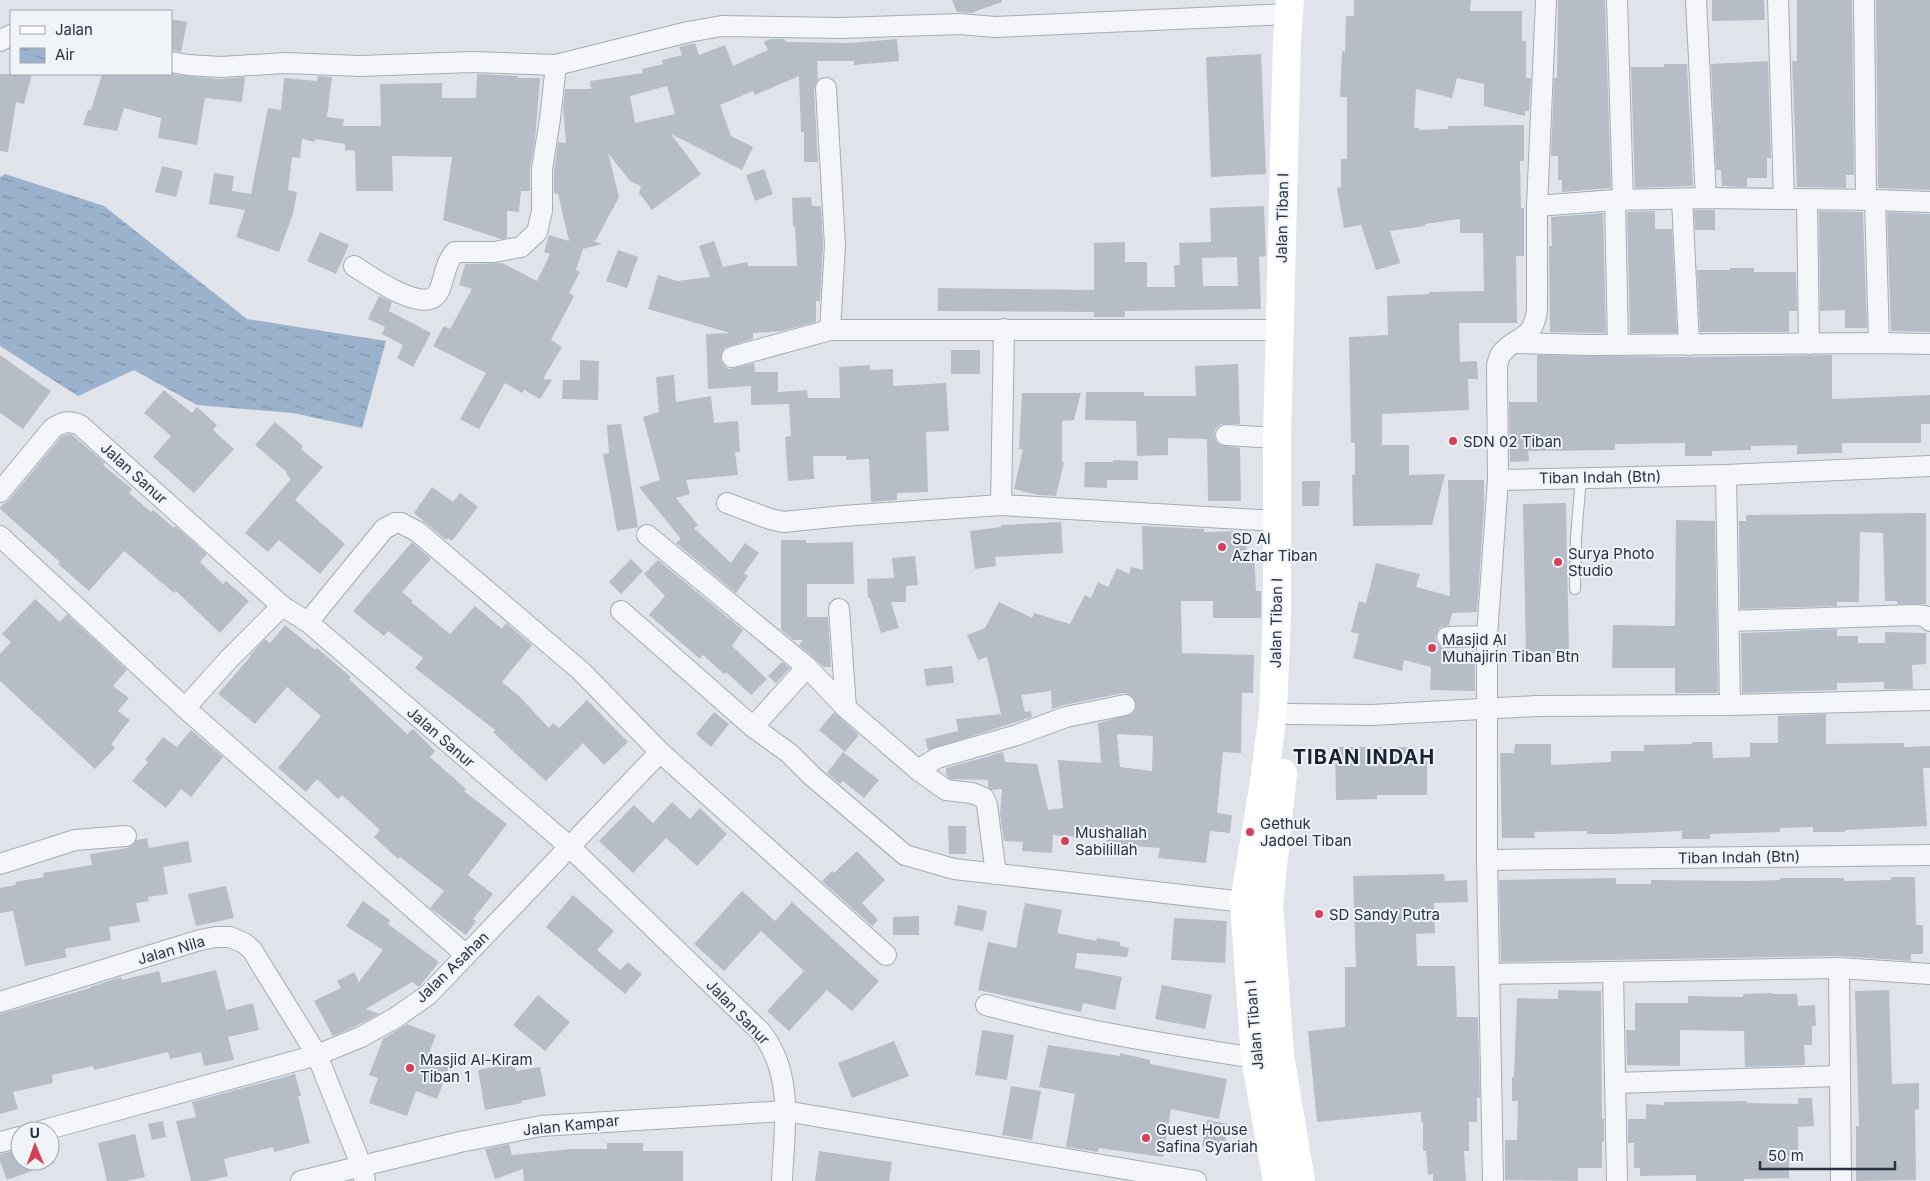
<svg xmlns="http://www.w3.org/2000/svg" width="1930" height="1181" font-family="Inter,sans-serif">
  <style>
    .water { fill: url(#water-ripples) }
    .building { fill: #b7bdc7; fill-rule: evenodd }
    .lines { fill: none; stroke-linecap: round; stroke-linejoin: round }
    .lane-casing { stroke: #a5abb4; stroke-width: 12 }
    .street-casing { stroke: #a5abb4; stroke-width: 22 }
    .lane { stroke: #f3f5f8; stroke-width: 10 }
    .street { stroke: #f3f5f8; stroke-width: 20 }
    .secondary { stroke: #fff; stroke-width: 28 }
    .poi-dot { fill: #d44058; stroke: #f0f3f7; stroke-width: 2 }
    .labels { text-anchor: middle; dominant-baseline: central; stroke-width: 4; stroke-linejoin: round; paint-order: stroke }
    .street-label { font-size: 15px; fill: #283242; stroke: #f0f3f7 }
    .poi-label { font-size: 15px; fill: #283242; stroke: #f0f3f7; text-anchor: start }
    .district-label { font-size: 20px; font-weight: bold; letter-spacing: 1px; fill: #1a2333; stroke: #f0f3f7 }
  </style>
  <defs>
    <pattern id="water-ripples" width="26" height="14" patternUnits="userSpaceOnUse" patternTransform="scale(1.25)"><rect width="26" height="14" fill="#9ab2cb"/><path d="M2 4q2-2 4 0t4 0M15 11q2-2 4 0t4 0" fill="none" stroke="#7e91a6"/></pattern>
  </defs>
  <rect width="100%" height="100%" fill="#e0e4ea"/>
  <path class="water" d="M5 174 104 206 247 319 386 341 362 428 293 413 197 405 134 370 78 396 0 346V177Z"/>
  <g class="building">
    <path d="M952 0H1002V2L971 13 957 12Z"/>
    <path d="M1354 0H1471L1470 11H1522V41H1526V78H1531L1529 111H1525V116L1484 106V84L1457 78 1452 98 1416 89 1414 128H1419V130L1448 129V126L1524 125V161H1520L1521 208H1524V256H1516L1517 323H1459L1460 362 1477 361 1478 379H1468L1469 410 1382 414V445H1409V475L1445 474 1432 525 1353 526 1352 475H1355V443H1351L1349 337 1388 335 1387 296 1429 294V292L1484 291 1483 233H1460V219L1425 224V226L1390 231 1400 263 1376 270 1361 225 1344 228 1337 188 1341 187V159H1347V97H1340L1342 51 1345 52 1346 16H1354Z"/>
    <path d="M1558 0H1605L1611 188 1562 192V180H1558V156H1551L1554 78H1557Z"/>
    <path d="M1712 0H1764L1765 20 1712 21Z"/>
    <path d="M1797 0H1852L1854 175H1846V188L1797 187 1792 61H1797Z"/>
    <path d="M1876 0H1930V190L1878 188Z"/>
    <path d="M171 19 187 22 181 52 171 50Z"/>
    <path d="M770 39H784L786 42 850 43 897 39 899 61 854 65V61H817L818 80 814 89 818 162H804V132H801L799 76 755 95 753 91 720 105 731 136 753 147 742 170 671 134 701 174 652 210 639 193 641 186 630 181 608 153 619 197 596 240 593 241 602 244 583 249 576 270 580 272 569 293 574 296 551 340 562 347 543 379 552 380 540 399 524 390 522 393 505 383 479 429 460 419 486 373 433 346 444 326 450 329 472 289 459 285 465 264 502 263 537 281 550 254 544 252 549 235 569 241 558 194 554 193V170L558 142 566 143 563 108 565 89H591L590 81 643 73 642 69 663 64 662 60 682 55 679 47 695 43 699 55 725 45 733 66 768 50 764 42ZM667 86 675 114 635 123 630 96Z"/>
    <path d="M1261 54 1266 174 1211 177 1206 57Z"/>
    <path d="M1768 61 1771 158H1767V178H1747V187L1722 186 1721 170H1716L1711 64Z"/>
    <path d="M1664 64H1687L1693 186 1635 188 1631 67H1664Z"/>
    <path d="M0 74H32L24 104 16 102 8 152 0 151Z"/>
    <path d="M102 74H169L220 79 245 77 242 102 205 98 197 145 158 138 161 118 124 108 117 131 83 125 88 110H91Z"/>
    <path d="M477 74 518 76V78H540L535 140 530 169V191H521L519 212 507 211V238L501 239 443 220 452 157 392 156 393 191H356L355 151 345 150V144L315 139V142L302 139 300 158 292 157 288 190 297 192 293 214 279 252 236 237 245 210 209 204 214 173 234 176 232 191 251 194 268 108 281 110 284 78 317 81 318 76 332 77 327 117 344 119 343 126H381L380 84 442 83V98H476Z"/>
    <path d="M162 166 183 171 176 197 155 192Z"/>
    <path d="M764 169 773 194 755 201 746 175Z"/>
    <path d="M811 197 812 206H821L823 245 820 301H816V322L782 331 753 333V339L724 348 721 354V361L724 366 729 369 754 363 755 372H778V392L807 390 808 398H840L839 367 870 365V370L893 369V386L946 383 949 431 926 432 928 492 897 493V500L871 502 869 459 846 460V456H813L814 479 788 481 785 437 791 436 789 404 751 405V386L708 389 706 334 730 333 648 309 658 275 677 281 710 277 699 246 714 241 723 267 747 262 748 266H797L795 226 793 227 792 198Z"/>
    <path d="M1264 206 1266 256 1259 257 1261 309 1125 311V317H1094V312L938 311V288L1094 290V243L1125 242V262H1147V287H1175L1174 265H1180L1179 243 1211 242 1210 208ZM1237 257 1238 286H1203L1202 258Z"/>
    <path d="M1694 210H1715V230H1695Z"/>
    <path d="M1655 211V229H1672L1677 333H1630L1627 212Z"/>
    <path d="M1819 211 1863 212 1867 328H1845V310L1820 311Z"/>
    <path d="M1887 212 1930 214V332L1891 331Z"/>
    <path d="M1603 213 1606 333 1550 332 1549 246H1552L1551 217Z"/>
    <path d="M320 232 349 245 336 274 307 261Z"/>
    <path d="M618 250 638 257 627 288 606 281Z"/>
    <path d="M1730 268H1754V272H1796L1797 311H1789V332H1700L1697 270H1730Z"/>
    <path d="M379 296 392 302 389 311 431 333 413 367 397 358 403 345 382 334 385 327 368 319Z"/>
    <rect x="951" y="350" width="29" height="24"/>
    <path d="M0 355 51 391 23 429 0 413Z"/>
    <path d="M1537 355 1689 357 1832 355V399L1930 395V424H1921V443H1842V453L1797 454V445L1751 446V450L1712 451V456H1685V443L1615 444V450L1528 451 1529 461 1510 462 1509 402H1537Z"/>
    <path d="M580 360 599 361 598 400 562 399 563 380H580Z"/>
    <path d="M1238 364 1240 424H1221L1216 428 1214 435 1216 441 1220 445 1240 448 1241 501H1208L1207 439 1168 438V455L1137 456 1136 421 1085 420 1086 392H1144V396H1196L1195 366Z"/>
    <path d="M674 375 676 402 711 396 714 423 738 421 740 452H735L738 475 686 480 690 494 676 498 698 525 694 528 731 563 745 543 759 553 744 573 748 576 736 593 676 543 681 539 639 487 660 480 643 417 659 412 656 377Z"/>
    <path d="M164 390 192 413 197 407 217 425 213 430 234 449 194 493 153 457 171 436 144 413Z"/>
    <path d="M1022 393H1081L1074 420 1062 421V462H1064L1056 496 1038 495 1014 489 1023 449H1019Z"/>
    <path d="M275 422 303 446 301 449 323 467 295 500 345 544 320 574 279 540 268 552 245 533 291 479 286 474 287 472 255 445Z"/>
    <path d="M621 424 638 527 617 531 603 454 609 453 607 425Z"/>
    <path d="M68 434H71L105 463 103 465 132 489 129 493 151 512 153 510 174 528 175 526 207 554 200 562 223 584 226 581 249 601 220 633 176 591 174 593 124 551 89 591 58 564 60 562 0 509V507L9 500 61 437Z"/>
    <path d="M1113 460 1138 461V480H1107V488L1084 487 1085 462H1113Z"/>
    <path d="M1448 480H1484V508L1477 612 1452 613 1449 625 1440 627 1435 637 1437 644 1443 648 1442 651H1475V691L1430 690 1431 667 1404 660 1402 671 1353 658 1359 634 1351 632 1359 601 1366 603 1376 563 1420 574 1416 587 1450 596Z"/>
    <path d="M1302 481H1320L1319 506H1302Z"/>
    <path d="M432 487 453 502 460 493 478 507 452 541 448 538 446 540 414 513Z"/>
    <path d="M1566 503 1569 653 1526 654 1523 504Z"/>
    <path d="M1926 513V604H1897V601H1885L1883 533 1860 532 1859 602H1837V606L1740 609 1739 521H1746V515Z"/>
    <path d="M1676 520 1715 521 1718 693H1675V668H1612L1613 625 1675 626Z"/>
    <path d="M1061 522 1063 553 995 557 996 566 975 569 970 531 1001 527V525Z"/>
    <path d="M1142 526 1204 529V532L1246 531 1247 553H1254L1256 591H1261V618H1213V601H1181L1182 653 1254 655 1253 693H1242L1241 753 1223 752 1217 813 1232 815 1230 833 1210 831 1206 863 1158 858 1160 848 1106 844 1107 839 1053 835 1052 853 1022 851 1023 842 1004 841 1000 814 1002 789 991 790 988 787V780L950 779 946 775V768L1003 752 1005 762 1037 764 1048 810 1063 808 1058 760 1101 763 1098 723 1132 714 1136 708 1134 698 1129 694 1123 693 1064 705 1052 709 1051 691 1021 695 1025 712 1031 711 1032 717 928 750 925 739 958 731 956 719 1001 714 987 657 978 660 967 635 985 628 999 602 1032 618 1034 613 1070 624 1085 595 1091 598 1098 582 1108 587 1117 568 1129 574 1131 567 1143 570ZM1117 734 1153 736 1152 771 1120 767Z"/>
    <path d="M781 540H806V543L853 542 854 584H807V617H828L831 667H824L799 645 803 640H793L781 630Z"/>
    <path d="M412 542 431 559 402 592 413 601 411 602 450 634 475 606 502 629 506 623 532 645 502 682 519 696 549 728 553 723 559 728 587 700 628 742 604 765 583 743 546 781 517 755 493 732 495 730 415 668 423 658 388 631 384 636 353 611Z"/>
    <path d="M915 556 918 585 906 586V602H891L899 628 881 633 870 598H868L867 579 894 578 892 558Z"/>
    <path d="M631 559 643 571 621 594 609 582Z"/>
    <path d="M658 560 743 630 732 646 767 679 751 695 726 672 724 674 703 655 700 659 649 615 665 596 644 574Z"/>
    <path d="M35 599 60 622 67 614 127 670 113 686 129 698 118 711 130 720 111 744 115 748 95 769 0 681V654L11 642 2 634Z"/>
    <path d="M285 625 315 650 317 648 351 677 349 679 407 734 413 729 435 751 430 757 466 789 464 791 507 824 468 875 493 894 473 919 476 921 466 935 430 908 444 891 400 857 398 859 374 837 380 830 342 795 338 799 317 779 306 792 278 768 321 716 287 687 255 724 218 694 251 656 250 655 265 639 270 643Z"/>
    <path d="M1837 629V636H1858V643H1885V632L1926 633V664L1912 665 1913 689H1884V682L1837 683V690L1742 693 1741 633Z"/>
    <path d="M782 662 790 668 776 683 768 676Z"/>
    <path d="M952 666 954 683 926 686 924 669Z"/>
    <path d="M714 712 729 724 711 747 696 734Z"/>
    <path d="M834 712 859 735 845 752 819 730Z"/>
    <path d="M1826 714V744L1904 743V747L1930 746V768H1923L1927 826 1845 830V832H1813V827L1780 828V832L1710 834V839H1682V831L1616 834H1587V831L1534 832 1535 838H1502L1500 753H1514L1515 744H1551V765L1611 762V751H1644V745L1692 744V742H1712L1713 758 1750 757V743H1778V716Z"/>
    <path d="M191 730 223 757 191 797 181 789 166 808 132 781 148 762 145 760 163 737 177 747Z"/>
    <path d="M1335 747H1414V761H1427V795H1377V799L1336 800Z"/>
    <path d="M843 752 879 780 864 798 843 781 840 784 827 773Z"/>
    <path d="M672 802 690 819 700 808 727 834 697 866 666 838 633 873 599 841 634 805 653 823Z"/>
    <path d="M948 826H966V854H949Z"/>
    <path d="M147 838 149 848 188 841 192 862 163 867 168 894 148 897 149 901 136 903 140 922 109 927 111 940 65 949 67 957 25 966 13 911 0 913V888L16 885 15 882 44 877 43 873 92 865 90 854 127 848 133 845 137 840Z"/>
    <path d="M857 851 885 880 862 903 878 920 872 926 822 881 832 871 834 873Z"/>
    <path d="M1444 874 1445 881 1467 880 1468 902 1434 903 1435 933 1416 934 1417 966H1455L1457 1017H1478L1480 1098H1477V1122H1469V1151H1464L1466 1181H1433V1174L1428 1175 1426 1151H1423V1122H1421V1112L1317 1122 1308 1031 1345 1027V967H1356L1353 876Z"/>
    <path d="M1891 877H1915L1916 925H1923V954H1911V961L1839 956 1501 962 1499 880 1616 878V884H1651V880L1750 881 1780 880V878H1844V881L1891 880Z"/>
    <path d="M226 886 234 918 196 926 188 894Z"/>
    <path d="M742 891 775 921 792 902 879 981 852 1011 827 990 789 1031 767 1011 804 971 761 931 724 971 694 944Z"/>
    <path d="M573 895 614 931 597 950 620 970 628 962 642 974 625 994 546 927Z"/>
    <path d="M363 901 390 920 388 924 439 962 419 987 412 982 366 1009 379 1014 354 1027 333 1036 314 1001 341 988 337 981 354 972 359 982 383 950 346 926Z"/>
    <path d="M1025 903 1062 910 1057 933 1096 941 1097 938 1120 942V946L1129 948 1127 957 1077 953 1075 968 1122 977 1115 1010 1083 1003 1081 1012 978 990 988 942 1016 948Z"/>
    <path d="M958 905 987 911 983 931 954 925Z"/>
    <path d="M919 916V935H893V917Z"/>
    <path d="M1174 918 1227 921 1225 963 1171 960Z"/>
    <path d="M216 970 226 1010 253 1003 259 1030 228 1037 234 1060 204 1066 201 1052 170 1059 168 1052 94 1070 93 1066 52 1075 53 1083 13 1092 18 1109 0 1114V1014L90 988V987L121 977 122 980 159 971 162 983Z"/>
    <path d="M1162 985 1212 995 1205 1029 1155 1019Z"/>
    <path d="M1558 990 1601 991 1602 1119H1604V1142H1602V1168H1578V1181L1505 1180V1140H1517L1518 1101H1512V1077H1514L1517 998 1558 999Z"/>
    <path d="M1889 990 1892 1084 1919 1083V1109L1915 1110 1916 1180 1856 1181V1126H1859L1855 991Z"/>
    <path d="M1772 993V994H1797L1798 1006 1815 1005 1816 1026H1812V1045H1804L1805 1065 1745 1067 1744 1031 1680 1030V1066L1627 1065 1626 1030H1635V1003H1688V996L1743 997V994Z"/>
    <path d="M538 995 570 1022 545 1051 513 1025Z"/>
    <path d="M407 1024 436 1035 429 1053 451 1061 437 1099 416 1091 407 1116 369 1103 378 1078 369 1075 383 1039Z"/>
    <path d="M982 1030 1014 1035 1007 1080 975 1075Z"/>
    <path d="M894 1041 909 1076 852 1098 838 1063Z"/>
    <path d="M1048 1045 1120 1056V1053L1150 1060V1064L1227 1079 1219 1119 1171 1109 1163 1157 1099 1148 1098 1152 1066 1147 1075 1094 1039 1087Z"/>
    <path d="M515 1063 516 1071 540 1067 546 1096 521 1101 522 1103 485 1110 478 1070Z"/>
    <path d="M295 1074 301 1096H298L310 1143 274 1152 273 1147 224 1159 228 1176 207 1181H191L176 1121 196 1117 192 1102Z"/>
    <path d="M1011 1086 1041 1091 1032 1140 1002 1135Z"/>
    <path d="M1798 1098H1812L1814 1126 1798 1127V1156H1789V1178L1744 1179V1181H1696V1175L1640 1176V1168H1634V1143H1628V1119H1646V1104L1664 1105V1102L1747 1101V1103L1798 1104Z"/>
    <path d="M1207 1120 1228 1124 1224 1150 1202 1146Z"/>
    <path d="M163 1121 166 1137 152 1140 148 1124Z"/>
    <path d="M135 1134 145 1177 127 1181H107L98 1143Z"/>
    <path d="M607 1143H643V1151H683V1181H524L523 1169 495 1179 485 1149 509 1144 512 1155 571 1149H607Z"/>
    <path d="M20 1149V1161H54V1163L7 1180 0 1161V1154Z"/>
    <path d="M819 1151 892 1162 889 1181H815Z"/>
  </g>
  <g class="lines">
    <defs>
      <path id="lane" d="M1575 589 1576 537 1581 477"/>
      <g id="street">
        <path d="M1617 0 1623 200"/>
        <path d="M1696 0 1706 198"/>
        <path d="M1778 0 1784 199"/>
        <path d="M1864 0 1866 200"/>
        <path d="M0 41 11 35"/>
        <path d="M171 62 188 65 221 67 285 63 360 66 472 62 556 65 688 32 722 26 841 28 960 24 995 27 1289 14"/>
        <path d="M826 88 835 245 830 330"/>
        <path d="M1682 199 1689 345"/>
        <path d="M1615 200 1618 344"/>
        <path d="M1807 200 1809 344"/>
        <path d="M1875 200 1879 343"/>
        <path d="M1537 206 1615 200 1706 198 1875 200 1930 202"/>
        <path d="M354 266C368 275 423 314 437 294 445 283 443 265 455 252H494L521 247 537 232 542 211V169L550 119 556 65"/>
        <path d="M1515 343 1591 345 1879 343 1930 344"/>
        <path d="M732 357 830 330H1280"/>
        <path d="M1226 435 1277 438"/>
        <path d="M1726 475 1730 705"/>
        <path d="M1498 480 1726 475 1930 466"/>
        <path d="M0 492 53 428C63 422 69 420 80 425L282 606 308 622 570 847 761 1032C795 1075 784 1130 782 1181"/>
        <path d="M727 503 770 519 783 522 843 516 1001 505 1276 521"/>
        <path d="M1001 505 1004 329"/>
        <path d="M647 535 807 667"/>
        <path d="M0 536 185 708"/>
        <path d="M282 606 229 659 185 708 466 955"/>
        <path d="M839 609 846 708"/>
        <path d="M621 611 753 727 789 753 812 776 905 855 954 869 1244 902"/>
        <path d="M1730 621 1915 615 1925 616 1930 621"/>
        <path d="M308 622 384 529 395 523H401L418 532 581 671 660 752 886 955"/>
        <path d="M1447 637 1487 636"/>
        <path d="M1288 714 1372 715 1536 706 1730 705 1930 700"/>
        <path d="M753 727 807 667 846 708 918 770 946 790 972 793 984 798 987 805 996 874"/>
        <path d="M918 770 937 758 1017 735 1066 717 1125 705"/>
        <path d="M1487 860 1930 855"/>
        <path d="M0 864 75 840 126 836"/>
        <path d="M1839 968 1841 1181"/>
        <path d="M1613 972 1617 1181"/>
        <path d="M1489 974 1839 968 1930 974"/>
        <path d="M0 1002 200 940 216 937H230L244 943 252 950 317 1055 361 1165 365 1181"/>
        <path d="M986 1005C1075 1030 1165 1044 1255 1058"/>
        <path d="M1615 1083 1839 1076"/>
        <path d="M41 1131 317 1055 361 1037 395 1018 428 995 660 752"/>
        <path d="M0 1142 20 1137"/>
        <path d="M301 1181 460 1142 541 1126 785 1111 1196 1181"/>
        <path d="M1493 1181 1487 860V636L1498 480 1497 365C1498 362 1499 357 1501 354 1515 335 1532 343 1537 311V206L1546 0"/>
      </g>
    </defs>
    <use href="#lane" class="lane-casing"/>
    <use href="#street" class="street-casing"/>
    <use href="#lane" class="lane"/>
    <use href="#street" class="street"/>
    <g class="secondary">
      <path d="M1283 773 1269 904 1280 1055 1301 1181"/>
      <path d="M1277 1181 1255 1058 1244 902 1264 782 1273 712 1277 614V438L1287 39 1290 0"/>
    </g>
  </g>
  <g class="poi-dot">
    <circle cx="1453" cy="441" r="5"/>
    <circle cx="1222" cy="547" r="5"/>
    <circle cx="1558" cy="562" r="5"/>
    <circle cx="1432" cy="648" r="5"/>
    <circle cx="1250" cy="832" r="5"/>
    <circle cx="1065" cy="841" r="5"/>
    <circle cx="1319" cy="914" r="5"/>
    <circle cx="410" cy="1068" r="5"/>
    <circle cx="1146" cy="1138" r="5"/>
  </g>
  <g class="labels">
    <g class="street-label">
      <text transform="translate(1282 218) rotate(-89)">Jalan Tiban I</text>
      <text transform="translate(134 473) rotate(42)">Jalan Sanur</text>
      <text transform="translate(1600 477) rotate(-1)">Tiban Indah (Btn)</text>
      <text transform="translate(1276 623) rotate(-89)">Jalan Tiban I</text>
      <text transform="translate(441 737) rotate(41)">Jalan Sanur</text>
      <text transform="translate(1739 857) rotate(-1)">Tiban Indah (Btn)</text>
      <text transform="translate(171 950) rotate(-16)">Jalan Nila</text>
      <text transform="translate(452 967) rotate(-44)">Jalan Asahan</text>
      <text transform="translate(738 1012) rotate(46)">Jalan Sanur</text>
      <text transform="translate(1254 1025) rotate(-95)">Jalan Tiban I</text>
      <text transform="translate(571 1125) rotate(-6)">Jalan Kampar</text>
    </g>
    <g class="poi-label">
      <text x="1463" y="441">SDN 02 Tiban</text>
      <text x="1232" y="538">SD Al<tspan x="1232" dy="17">Azhar Tiban</tspan></text>
      <text x="1568" y="553">Surya Photo<tspan x="1568" dy="17">Studio</tspan></text>
      <text x="1442" y="639">Masjid Al<tspan x="1442" dy="17">Muhajirin Tiban Btn</tspan></text>
      <text x="1260" y="823">Gethuk<tspan x="1260" dy="17">Jadoel Tiban</tspan></text>
      <text x="1075" y="832">Mushallah<tspan x="1075" dy="17">Sabilillah</tspan></text>
      <text x="1329" y="914">SD Sandy Putra</text>
      <text x="420" y="1059">Masjid Al-Kiram<tspan x="420" dy="17">Tiban 1</tspan></text>
      <text x="1156" y="1129">Guest House<tspan x="1156" dy="17">Safina Syariah</tspan></text>
    </g>
    <g class="district-label">
      <text x="1364" y="757">TIBAN INDAH</text>
    </g>
  </g>
  <rect x="10" y="10" width="162" height="65" fill="#f0f3f7" stroke="#a0a6af"/>
  <rect x="20" y="26" width="25" height="8" fill="#ffffff" stroke="#a0a6af"/>
  <text x="55" y="35" font-size="15" fill="#283242">Jalan</text>
  <rect x="20" y="48" width="25" height="15" fill="url(#water-ripples)" stroke="#a0a6af"/>
  <text x="55" y="60" font-size="15" fill="#283242">Air</text>
  <g transform="translate(35 1146) rotate(359)"><circle r="24" fill="#f0f3f7" stroke="#a0a6af"/>
  <path d="M0-4L9 19L0 12L-9 19Z" fill="#d44058"/>
  <text y="-8" font-size="14" font-weight="bold" text-anchor="middle" fill="#283242">U</text>
  </g>
  <path d="M1760 1161v8h135v-8" fill="none" stroke="#283242" stroke-width="2.5"/>
  <text x="1768" y="1161" font-size="15" fill="#283242" stroke="#f0f3f7" stroke-width="4" paint-order="stroke">50 m</text>
</svg>
